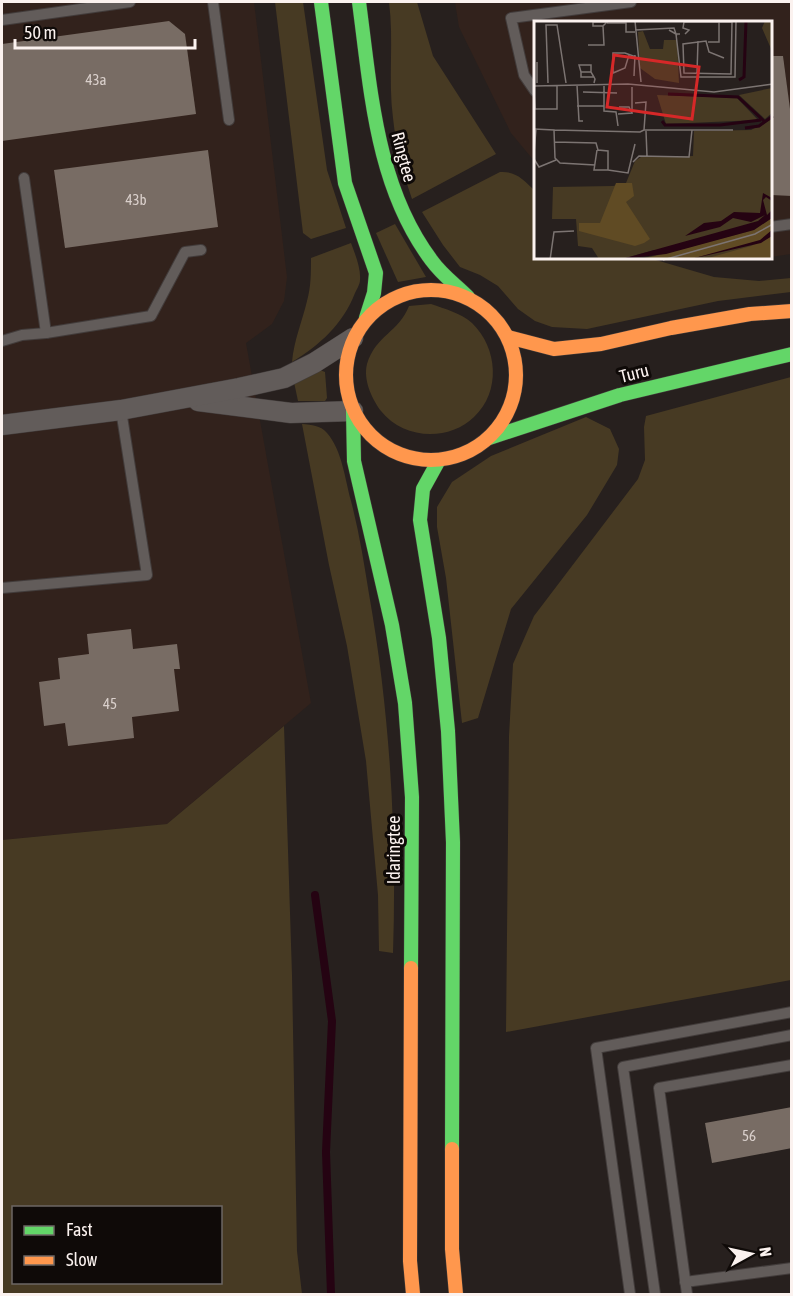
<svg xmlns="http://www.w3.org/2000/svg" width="793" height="1296" font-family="'Asap Condensed',sans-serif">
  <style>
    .built { fill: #32221c }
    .green { fill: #473a23; fill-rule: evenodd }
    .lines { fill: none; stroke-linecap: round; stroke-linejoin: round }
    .stream { stroke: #250312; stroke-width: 8 }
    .building { fill: #786c64 }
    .lane-casing { stroke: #423c3b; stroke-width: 12 }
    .street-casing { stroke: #423c3b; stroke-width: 21 }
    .fast-casing { stroke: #423c3b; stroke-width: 15 }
    .slow-casing { stroke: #423c3b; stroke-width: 15 }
    .lane { stroke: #625c5a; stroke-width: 10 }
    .street { stroke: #625c5a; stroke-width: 20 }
    .fast { stroke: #63d668; stroke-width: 14 }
    .slow { stroke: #ff974d; stroke-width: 14 }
    .labels { text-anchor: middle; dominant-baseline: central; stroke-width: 6; stroke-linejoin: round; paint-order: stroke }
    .number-label { font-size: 15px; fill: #dad0cc }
    .street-label { font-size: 18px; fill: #fbf2ef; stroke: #0f0a08 }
    .inset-river { fill: none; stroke: #250312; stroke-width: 3 }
    .inset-road { fill: none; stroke: #7c7472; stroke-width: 1.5 }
    .view { fill: #d62828; fill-opacity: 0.15; stroke: #d62828; stroke-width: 3 }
    .inset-edge { fill: none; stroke: #fbf2ef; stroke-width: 3 }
  </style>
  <rect width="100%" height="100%" fill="#27201e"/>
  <g class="built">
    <path d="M2 2H254L287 277 284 301 272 324 246 343 311 703 167 824 2 840Z"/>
    <path d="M455 2H791V254L771 257 770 22H535V162L511 133 459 27Z"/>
  </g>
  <g class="green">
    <path d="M275 2H303L327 170 346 228 311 239 303 233Z"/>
    <path d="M389 2H417L433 56 496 154 412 199C403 172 396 147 393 118 388 79 394 40 389 2Z"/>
    <path d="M500 172C516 171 524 180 535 191V258H649L714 277 759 281 791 278V292L718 301 587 329 552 327 535 321 518 309 498 286 480 275 460 267 443 245 422 212Z"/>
    <path d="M395 224 426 277 398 282 376 233Z"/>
    <path d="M351 243C355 254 361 268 360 280 360 284 357 289 355 293 343 324 320 345 292 362 294 340 302 322 307 301 311 287 311 273 311 258Z"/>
    <path d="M431 304C445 309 461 313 472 323 498 348 501 392 474 417 448 442 403 439 381 411 372 399 363 380 367 364 376 335 399 332 409 306Z"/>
    <path d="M320 370 325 372 327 398 325 401H298L294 382Z"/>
    <path d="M791 377V980L506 1032 509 736 513 664 534 616 638 479 645 460 644 427 646 416Z"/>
    <path d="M586 417 610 429 619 449 617 465 587 515 511 609 478 718 462 723 446 578 437 527V507L452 482 491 456Z"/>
    <path d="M302 424C312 425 320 425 327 433 342 450 345 479 351 501 359 531 364 563 369 594 390 713 397 833 393 953L379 951 378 895 366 761 347 646 329 565Z"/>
    <path d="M284 726 292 975 297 1251 302 1294H2V840L167 824ZM14 1208H220V1282H14Z"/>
  </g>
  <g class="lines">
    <path class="stream" d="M315 895 332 1021 326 1152 331 1294"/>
  </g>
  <g class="building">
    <path d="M169 21 185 34 196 114 2 141V44Z"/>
    <path d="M771 56H783L792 124V196L771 195Z"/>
    <path d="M208 150 218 227 65 248 54 170Z"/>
    <path d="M131 629 133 649 177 644 180 669H174L179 711 132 717 134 738 68 746 65 723 44 726 39 682 60 679 58 658 89 654 87 634Z"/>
    <path d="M792 1107V1148L712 1163 705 1123Z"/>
  </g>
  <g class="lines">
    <defs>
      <g id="lane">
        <path d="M213 2 229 120"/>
        <path d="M2 20 130 2"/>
        <path d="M535 91 524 75 511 18 631 2"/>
        <path d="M770 227 792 224"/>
        <path d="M46 333 151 316 185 252 201 250"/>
        <path d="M2 341 22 335 46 333 24 178"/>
        <path d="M2 588 147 575 121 410"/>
        <path d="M685 1282 792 1268"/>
        <path d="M630 1294 596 1048 792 1012"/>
        <path d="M655 1294 623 1067 792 1035"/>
        <path d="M687 1294 659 1088 792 1065"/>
      </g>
      <g id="street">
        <path d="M198 401 291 413 353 411"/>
        <path d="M2 425 121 410 239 388 284 378 314 363 353 338"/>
      </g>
      <g id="fast">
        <path d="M321 2 345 183 376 273 374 293 366 318"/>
        <path d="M359 2C371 91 376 187 432 261 442 275 456 285 468 297"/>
        <path d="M353 411 354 461 392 625 405 703 412 797 411 968"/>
        <path d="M489 438 620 395 792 354"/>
        <path d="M439 460 423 489 420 520 439 638 448 731 453 842 452 1149"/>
      </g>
      <g id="slow">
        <circle cx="431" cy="375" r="85"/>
        <path d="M508 337 554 349 601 344 671 328 750 314 792 311"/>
        <path d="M411 968 410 1261 413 1294"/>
        <path d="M452 1149V1249L456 1294"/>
      </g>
    </defs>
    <use href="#lane" class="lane-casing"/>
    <use href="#street" class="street-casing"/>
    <use href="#fast" class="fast-casing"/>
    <use href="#slow" class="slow-casing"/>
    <use href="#lane" class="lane"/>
    <use href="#street" class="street"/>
    <use href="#fast" class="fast"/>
    <use href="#slow" class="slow"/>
  </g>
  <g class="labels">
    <g class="number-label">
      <text x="96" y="79">43a</text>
      <text x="136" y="199">43b</text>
      <text x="110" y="703">45</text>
      <text x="749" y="1135">56</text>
    </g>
    <g class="street-label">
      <text transform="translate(404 157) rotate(75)">Ringtee</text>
      <text transform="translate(634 373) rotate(-14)">Turu</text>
      <text transform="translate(393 850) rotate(-90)">Idaringtee</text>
    </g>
  </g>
  <g transform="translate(534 21)">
    <rect width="238" height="238" fill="#27201e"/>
    <path d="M231 0H238V30L228 7ZM109 10 116 28H129L130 19H143L145 62 121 58 106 47 104 11ZM238 67V92L231 98 205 74ZM123 74 203 77 224 99 132 103ZM238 98V238H106L122 234 120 229 88 238H65L58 227 44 225 42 198H18L19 166 79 165 92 162 101 140 107 136 159 135 160 110 217 109Z" fill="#473a23"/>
    <path d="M82 162H98L100 175 92 181 116 218 110 222 101 225 45 210V202H66ZM238 197V209L227 219 208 225 157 238 106 239 220 209ZM238 215V238L167 239 217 225Z" fill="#604b24"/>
    <path d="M229 172 238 177V180L232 176 229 179 233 194 238 189V197L220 209 132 233 88 238 224 200 231 194 217 201 199 197 186 206 151 215 170 202 187 200 200 191 226 192ZM238 209V215L227 222 157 238 226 219Z" fill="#250312"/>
    <path class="inset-river" d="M205 59 210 56 212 0M134 73 204 76 231 101M128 100 131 104H186L227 99M211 107 225 105 239 95"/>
    <path class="inset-road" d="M101 0 107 61M73 2H92V11H101M69 5H59V1H73M101 9 140 7 142 13 135 9M146 13H142L147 56H201L202 0M151 13 155 9 149 7 150 1H198L197 53 150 52 149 23 172 20 175 31 190 37M174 21H185V1M54 24H70L69 5 74 0M95 34 91 47 79 52V32H91L102 36M3 41V62M47 51 45 44H57V51M163 52 164 20M100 55 101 34M60 56H47V51H57L60 56 61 58 60 62M14 62 12 4H23L32 62M43 64 45 100H49M0 65 94 63 180 71 239 63M70 65V90L82 91 84 105M0 71 1 88H23V64M49 71 83 72M43 85H70M98 92V66M84 93 98 92 95 86H85M0 108 20 109 21 137 26 142 61 144M20 109 106 111 110 109 112 81 101 82M110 109H199M112 110 113 135M20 121 62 122 64 129 74 130V149H60L63 129M0 132 2 108M0 138 5 146 22 139M99 141 105 135 155 136 158 109M74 149 94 152 101 123M16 239 20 211 40 210M129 239 221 213 239 203"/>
    <path class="view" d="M80 34 165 46 158 98 73 86Z"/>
    <rect width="238" height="238" class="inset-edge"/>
  </g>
  <rect width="793" height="1296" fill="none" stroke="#fbf2ef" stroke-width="6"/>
  <rect x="12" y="1206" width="210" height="78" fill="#0f0a08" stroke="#6d6764" stroke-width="1.5"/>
  <rect x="24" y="1226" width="30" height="9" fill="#63d668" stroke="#6d6764" stroke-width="1.5"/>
  <text x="66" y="1236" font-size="18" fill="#fbf2ef">Fast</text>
  <rect x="24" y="1256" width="30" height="9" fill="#ff974d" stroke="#6d6764" stroke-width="1.5"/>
  <text x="66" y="1266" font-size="18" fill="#fbf2ef">Slow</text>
  <g transform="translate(751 1254) rotate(82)" stroke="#0f0a08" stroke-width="4.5" paint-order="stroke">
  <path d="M0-4.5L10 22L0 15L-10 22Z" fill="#fbf2ef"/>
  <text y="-9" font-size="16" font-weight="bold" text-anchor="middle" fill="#fbf2ef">N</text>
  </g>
  <path d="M15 39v9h180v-9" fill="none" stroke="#fbf2ef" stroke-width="3"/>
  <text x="24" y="39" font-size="18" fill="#fbf2ef" stroke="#0f0a08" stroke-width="4.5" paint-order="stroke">50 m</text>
</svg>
